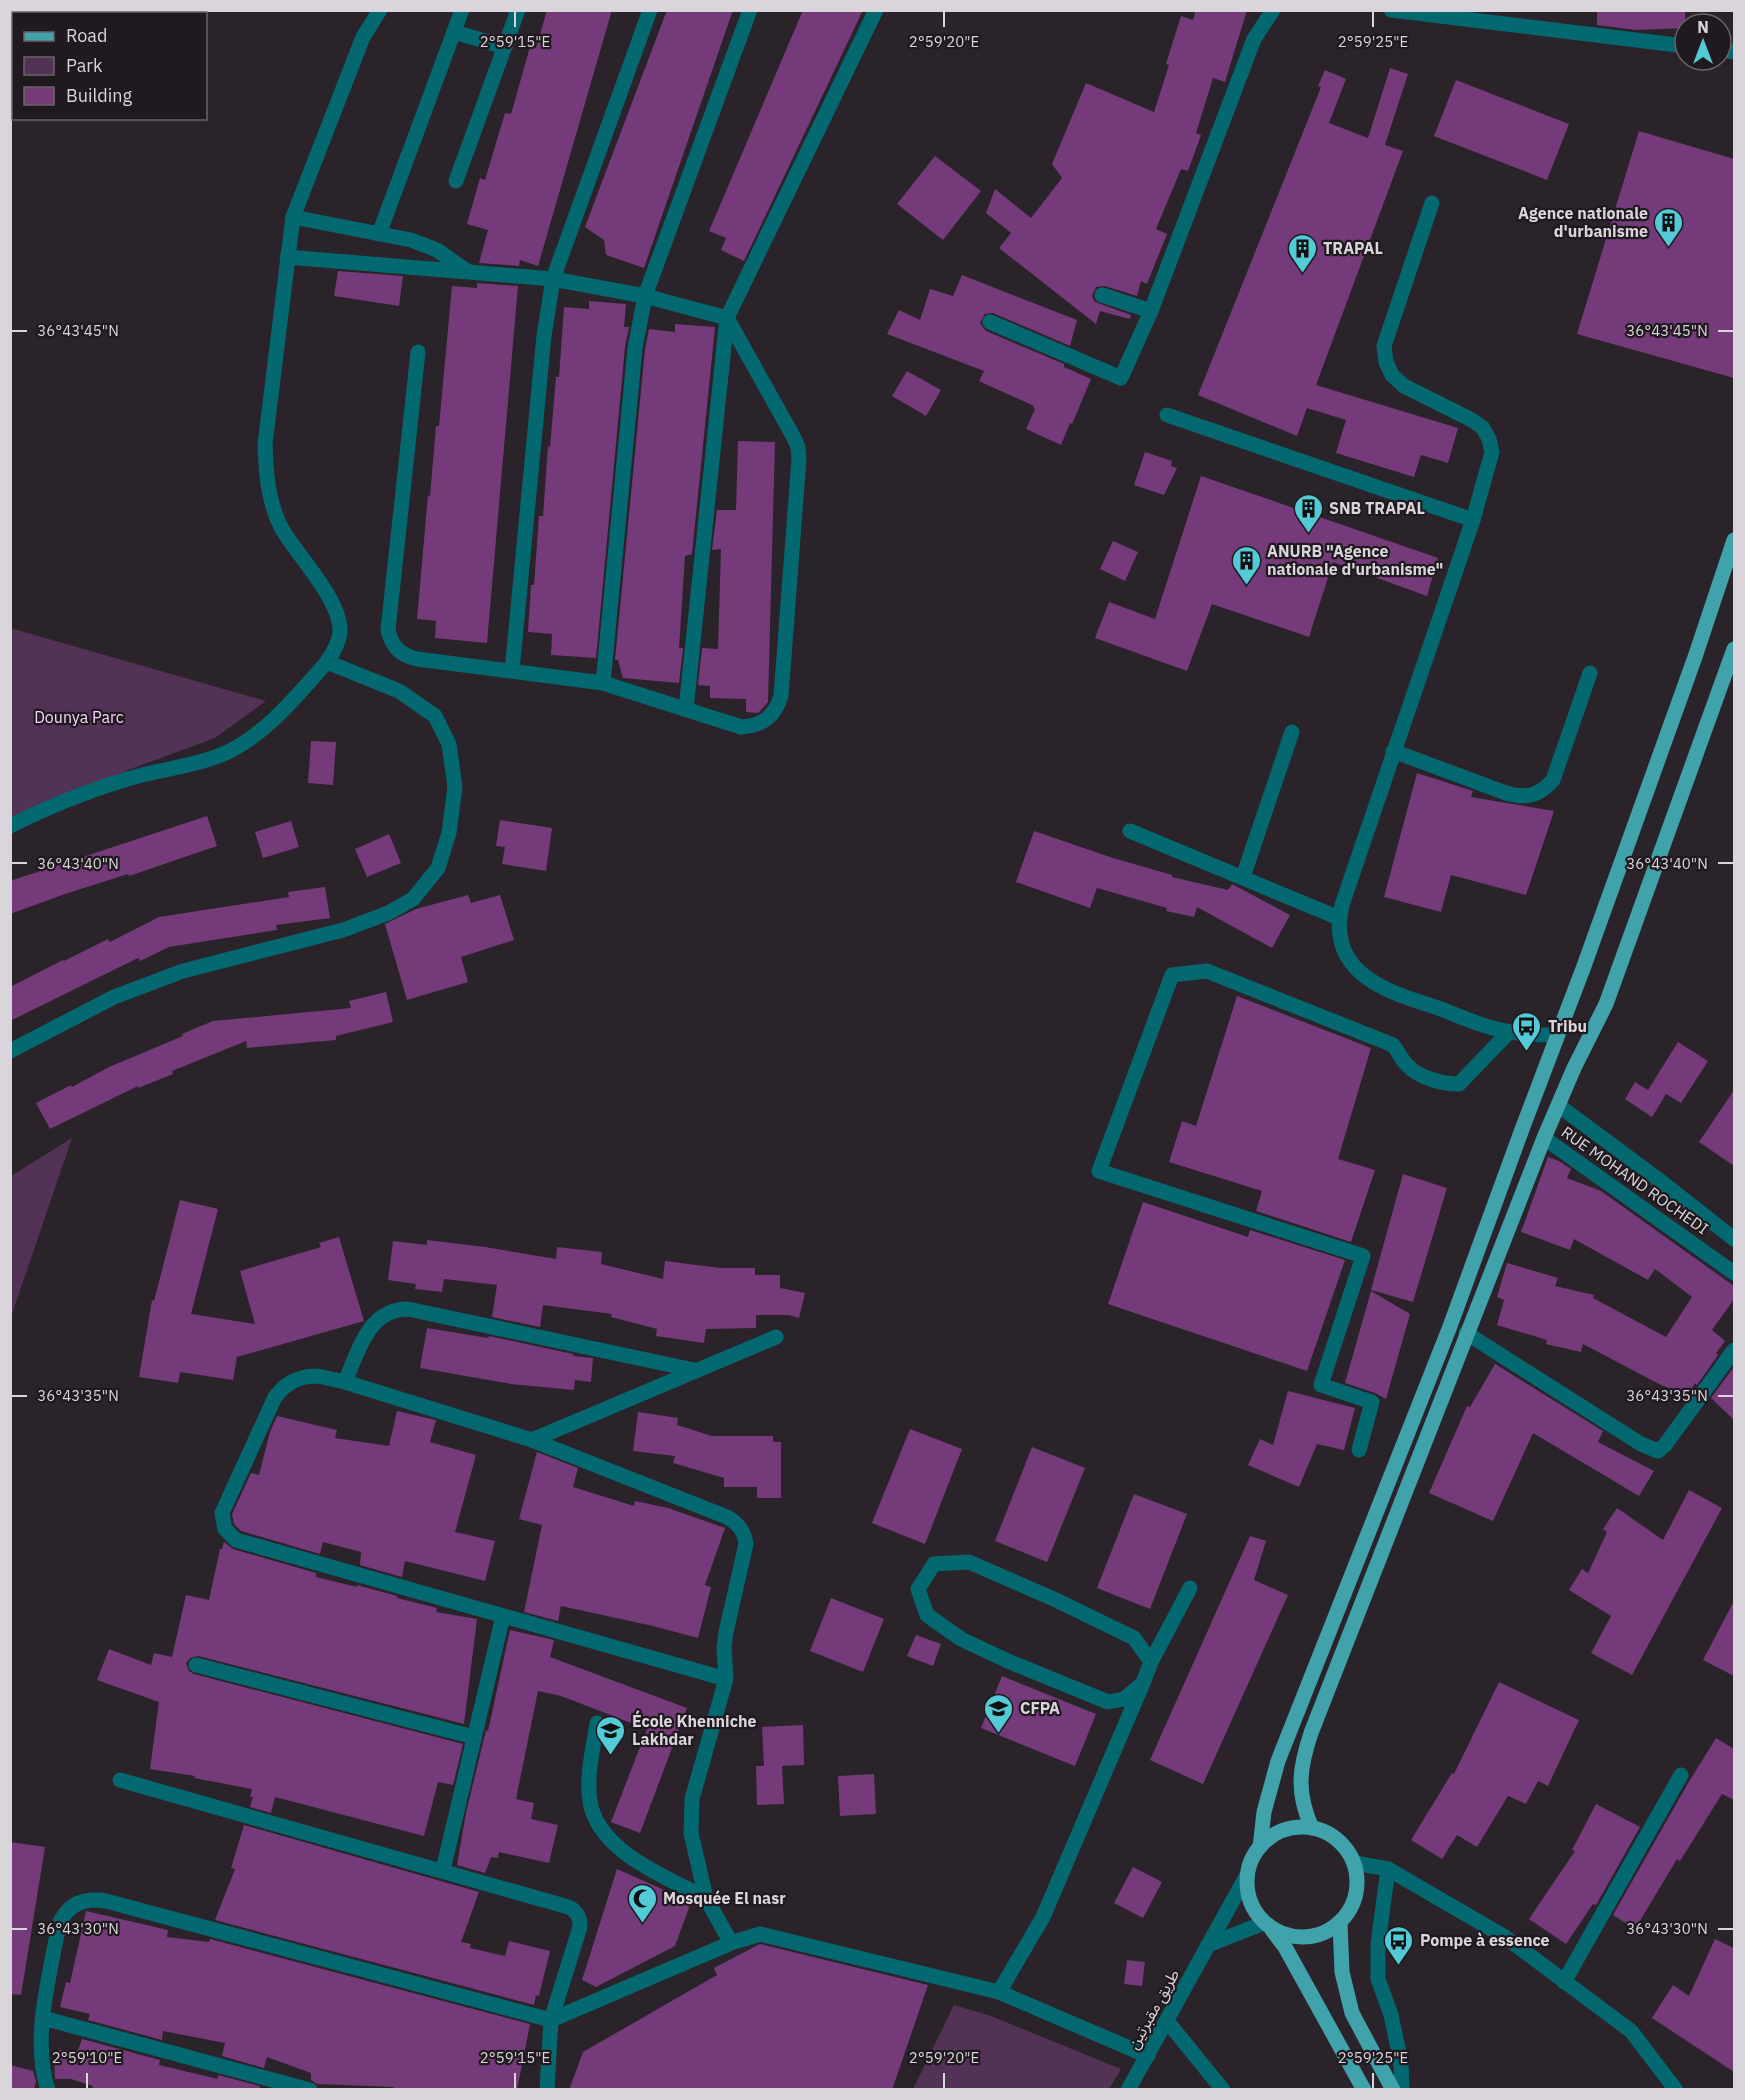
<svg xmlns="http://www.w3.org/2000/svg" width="1745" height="2100" font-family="'IBM Plex Sans','Noto Sans Arabic',sans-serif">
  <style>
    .green { fill: #523255 }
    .building { fill: #743a79 }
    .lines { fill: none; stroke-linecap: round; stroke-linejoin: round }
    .minor { stroke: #036870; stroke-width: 15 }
    .major { stroke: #40a2ab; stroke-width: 15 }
    .ticks { fill: none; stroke: #dad5da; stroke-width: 2 }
    .labels { text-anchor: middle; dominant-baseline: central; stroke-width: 4.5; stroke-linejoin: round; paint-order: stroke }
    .poi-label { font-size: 16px; font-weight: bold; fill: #dad5da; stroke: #201920; text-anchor: start }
    .park-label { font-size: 16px; fill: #f6d4f7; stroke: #201920 }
    .street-label { font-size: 16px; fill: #dad5da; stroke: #201920 }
    .ticks-label { font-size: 15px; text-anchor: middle; fill: #dad5da; stroke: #201920; stroke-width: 4.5; stroke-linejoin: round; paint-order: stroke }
  </style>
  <rect width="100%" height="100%" fill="#2a232a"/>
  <g class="green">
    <path d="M10 628 266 701 215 738 128 770 11 821Z"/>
    <path d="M72 1138 11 1317V1176Z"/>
    <path d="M954 2005 991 2016 1121 2069 1109 2089H913Z"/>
  </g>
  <g class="building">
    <path d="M547 10H612L538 266 520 260 519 266 479 263 488 230 467 224 480 178 485 180 505 113 511 114 530 47 536 48Z"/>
    <path d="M667 10H733L644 268 606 255 604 240 585 227Z"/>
    <path d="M803 10H863L744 261 721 250 726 238 709 231Z"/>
    <path d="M1196 10H1247L1225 82 1213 78 1196 133 1201 135 1188 171 1181 169 1156 229 1167 234 1147 284 1141 281 1137 296 1105 286 1096 287 1092 296 1095 302 1131 315 1130 319 1100 311 1096 324 999 248 1011 233 986 213 995 189 1031 218 1062 178 1052 164 1086 83 1154 112 1169 65 1166 64 1181 16 1193 20Z"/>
    <path d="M1597 10H1685V28L1636 30 1597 25Z"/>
    <path d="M1390 68 1408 74 1385 145 1403 151 1316 385 1458 428 1448 463 1421 455 1414 477 1336 453 1346 420 1307 408 1297 436 1198 395 1321 87 1318 86 1325 70 1346 79 1329 123 1368 138Z"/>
    <path d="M1456 80 1569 124 1547 180 1434 136Z"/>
    <path d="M1639 131 1734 159V378L1577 334Z"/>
    <path d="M935 156 981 191 943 240 897 204Z"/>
    <path d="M338 271 403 276 399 306 334 296Z"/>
    <path d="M962 275 1077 320 1070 346 993 313 985 314 980 323 986 331 1064 364V367L1091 379 1072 424 1070 423 1061 445 1026 429 1035 409 1033 408 1034 406 979 381 984 371 887 334 899 310 920 320 930 289 953 296Z"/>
    <path d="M477 283 518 286 487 643 435 638 436 621 417 619 428 495 430 496 436 426H439L452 286 477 288Z"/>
    <path d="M589 301 626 304 624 327H629L625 347 596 658 551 655 552 634 528 632 531 585H534L539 516H543L548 446 550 447 556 377H559L564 307 589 309Z"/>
    <path d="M675 324 715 327 692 554 685 556 679 648H683L679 683 623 678 618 660H615L645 349 649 329 675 332Z"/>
    <path d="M907 371 941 390 926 416 892 396Z"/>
    <path d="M738 441 775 442 768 702 758 713 746 712V699L710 698V686L698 685 702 648 718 649 721 549 712 550 717 510H736Z"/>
    <path d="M1145 452 1172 461 1171 466 1177 468 1164 495 1134 485Z"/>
    <path d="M1201 476 1438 558 1427 596 1333 562 1309 637 1212 604 1187 671 1095 638 1109 602 1155 619Z"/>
    <path d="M1113 541 1138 552 1125 581 1100 569Z"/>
    <path d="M311 741 336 742 333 785 308 783Z"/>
    <path d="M1417 773 1473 791 1471 797 1554 811 1526 895 1451 875 1441 912 1384 897Z"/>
    <path d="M207 816 217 846 129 876 128 874 65 894 10 914V881Z"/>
    <path d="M500 820 552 828 546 871 502 864 505 847 496 846Z"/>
    <path d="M291 821 299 847 263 858 255 832Z"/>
    <path d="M1034 831 1113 858 1172 875V877L1228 890 1232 884 1290 915 1272 948 1197 907 1194 917 1166 911 1167 908 1097 888 1090 908 1016 882Z"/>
    <path d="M389 834 401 863 367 877 355 849Z"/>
    <path d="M325 887 330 918 276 925 277 930 169 947 140 961 138 958 10 1021V987L63 960 64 961 108 939 110 942 159 917 289 897 288 892Z"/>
    <path d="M468 895 471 903 500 895 514 940 461 957 468 982 407 1000 385 924 416 909Z"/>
    <path d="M386 992 393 1022 336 1036V1040L247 1048 246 1041 172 1071 173 1074 138 1088V1086L50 1129 36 1103 71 1085 72 1087 109 1067 183 1036 182 1034 213 1021 351 1008 349 1001Z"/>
    <path d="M1237 996 1371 1048 1338 1159 1375 1170 1351 1242 1256 1211 1262 1191 1169 1162 1182 1121 1196 1126Z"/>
    <path d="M1678 1042 1708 1061 1681 1103 1666 1094 1652 1117 1625 1099 1635 1082 1648 1090Z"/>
    <path d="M1734 1090V1166L1699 1142Z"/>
    <path d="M1548 1157 1559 1161 1571 1169 1567 1178 1601 1191 1734 1286V1299L1712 1330 1725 1341 1716 1353 1718 1355 1697 1385 1695 1383 1689 1395 1661 1385 1583 1344 1581 1352 1546 1344 1547 1340 1497 1325 1504 1300 1497 1297 1507 1263 1558 1278 1555 1286 1594 1295 1593 1298 1666 1337 1692 1297 1655 1269 1648 1280 1574 1239 1570 1250 1521 1232Z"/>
    <path d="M1403 1174 1447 1188 1413 1302 1371 1290Z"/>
    <path d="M180 1200 218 1209 191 1314 255 1324 240 1271 321 1247 319 1243 339 1237 364 1321 237 1357 233 1380 180 1372 178 1383 139 1377 152 1300 154 1301Z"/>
    <path d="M1143 1202 1248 1237 1250 1230 1345 1260 1307 1371 1108 1304Z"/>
    <path d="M427 1240 485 1247 556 1259 557 1247 602 1252 601 1264 663 1279 665 1261 720 1268H755V1275H780V1288L805 1293 799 1318 789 1315H756V1328L706 1329 704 1343 656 1336 657 1329 611 1317 612 1314 543 1305 540 1327 492 1317 497 1285 444 1279 442 1292 415 1289 416 1284 388 1280 393 1241 427 1245Z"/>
    <path d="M1371 1291 1410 1314 1386 1399 1375 1393 1345 1383Z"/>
    <path d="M427 1328 488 1338 489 1336 573 1354V1356L593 1358 591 1382 575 1380 574 1390 511 1384 420 1368Z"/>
    <path d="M1495 1364 1603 1431 1598 1442 1654 1471 1639 1496 1533 1433 1493 1521 1429 1493 1467 1406 1470 1407Z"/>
    <path d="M1733 1368 1734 1370V1420L1711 1398Z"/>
    <path d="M1288 1391 1355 1408 1344 1450 1317 1444 1299 1487 1248 1465 1260 1439 1273 1445Z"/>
    <path d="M397 1411 436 1420 430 1442 476 1455 455 1532 495 1541 485 1581 405 1561 402 1577 360 1565 361 1552 323 1542 320 1554 241 1531 234 1524 232 1514 251 1473 259 1475 270 1432 277 1416 337 1430 335 1438 389 1446Z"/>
    <path d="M638 1412 678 1418 677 1425 712 1436H773V1442H781V1498H757V1487H724V1478L673 1463 675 1456 633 1451Z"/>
    <path d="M910 1429 962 1449 925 1544 872 1523Z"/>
    <path d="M1032 1447 1085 1468 1047 1562 995 1541Z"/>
    <path d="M537 1452 578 1468 573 1487 634 1506 635 1501 668 1508 725 1528 705 1585 711 1587 698 1638 653 1626 561 1606 558 1621 524 1612 542 1525 519 1519Z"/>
    <path d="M1689 1490 1722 1508 1632 1675 1591 1653 1611 1616 1569 1590 1582 1569 1588 1573 1607 1532 1603 1529 1617 1508 1663 1540Z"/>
    <path d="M1134 1494 1187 1514 1150 1609 1097 1588Z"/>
    <path d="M1250 1536 1266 1541 1254 1580 1288 1595 1203 1784 1150 1760Z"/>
    <path d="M224 1542 233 1549 316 1573V1577L357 1587V1585L397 1596V1598L437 1608 436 1612 477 1619 464 1724 198 1656 190 1658 186 1663 189 1671 194 1674 463 1744 453 1785 438 1782 424 1836 275 1797 271 1813 250 1807 253 1797H250L252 1789 194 1778 195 1776 150 1769 159 1702 97 1680 109 1649 151 1665 154 1653 172 1657 186 1595 209 1600 220 1549H222Z"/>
    <path d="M831 1598 884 1619 863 1672 810 1651Z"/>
    <path d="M1734 1601V1676L1703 1660Z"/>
    <path d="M510 1630 554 1640 550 1657 687 1708 640 1833 611 1822 647 1729 561 1696 538 1691 516 1799 534 1803 531 1819 558 1825 549 1863 499 1852 498 1858 491 1857 485 1873 457 1865 466 1813 486 1730 488 1731Z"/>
    <path d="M916 1635 941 1644 933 1666 907 1656Z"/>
    <path d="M1002 1676 1096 1714 1075 1766 981 1728Z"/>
    <path d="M1499 1682 1579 1720 1548 1786 1538 1781 1526 1804 1508 1796 1477 1847 1457 1835 1442 1859 1411 1840 1452 1773 1454 1774Z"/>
    <path d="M803 1725 804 1765 782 1766 784 1804 757 1805 756 1766H764L762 1727Z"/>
    <path d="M1716 1738 1734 1749V1800L1722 1794 1680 1861 1677 1859 1635 1929 1613 1915 1687 1785Z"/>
    <path d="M874 1774 876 1814 840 1816 838 1776Z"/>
    <path d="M1596 1804 1640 1827 1596 1905 1593 1904 1566 1944 1529 1919 1575 1851 1572 1850Z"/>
    <path d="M244 1825 479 1892 461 1942 471 1944 470 1948 505 1956 509 1941 550 1951 539 1996 536 1995 534 2005 215 1920 235 1869 231 1868Z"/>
    <path d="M10 1842 45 1847 21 1995 10 1994Z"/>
    <path d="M1133 1867 1162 1882 1143 1918 1114 1903Z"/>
    <path d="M617 1869 691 1902 675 1946 596 1987 582 1980Z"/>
    <path d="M86 1911 168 1930 167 1937 209 1942 210 1939 530 2024 517 2090H393L394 2087 317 2084 311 2080V2073L267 2057 264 2068 222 2056 225 2043 163 2031 162 2040 88 2020 90 2014 60 2007 66 1982 70 1983Z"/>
    <path d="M1715 1939 1734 1948V2072L1652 2018 1673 1985 1689 1996Z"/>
    <path d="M760 1944 928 1985 892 2090H569L583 2052 717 1975 714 1968Z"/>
    <path d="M1127 1960 1145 1962 1142 1986 1124 1984Z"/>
    <path d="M82 2039 160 2060 159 2065 218 2079V2075L260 2086 259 2090H92L93 2086 71 2079H55L54 2050H78Z"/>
    <path d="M10 2065 33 2071 36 2081 34 2090H10Z"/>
  </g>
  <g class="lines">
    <g class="minor">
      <path d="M1391 10 1685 46"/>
      <path d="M47 14 52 10"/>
      <path d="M454 32 505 47"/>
      <path d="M10 36 14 34"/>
      <path d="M1721 50 1734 52"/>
      <path d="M456 181 518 10"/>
      <path d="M1432 203 1384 346 1386 362 1392 375 1404 386 1472 420 1483 428 1489 439 1492 452 1473 520 1342 905C1337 927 1339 949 1354 966 1375 990 1412 999 1441 1009 1464 1018 1486 1028 1511 1032 1526 1035 1541 1035 1557 1035"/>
      <path d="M293 217 411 240 437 250 467 271"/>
      <path d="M379 234 462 10"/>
      <path d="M287 257 553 279 645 296 727 318 793 436 798 447 799 459 781 696C775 716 763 726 741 727L603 683 417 659C400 655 392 647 388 630L418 352"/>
      <path d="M1102 295 1151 311"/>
      <path d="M990 322 1121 378 1151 311 1254 39 1273 10"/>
      <path d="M1167 415 1473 520"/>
      <path d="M327 662C333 653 339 643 340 632 342 601 297 555 282 529 268 503 266 473 265 444L293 217 363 37 380 10"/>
      <path d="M512 671 544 336 553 279 650 10"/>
      <path d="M603 683 635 348 645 296 750 10"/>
      <path d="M686 709 727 318 876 10"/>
      <path d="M1393 751 1506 793C1526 799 1539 796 1553 780L1590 673"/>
      <path d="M10 826C52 805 97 787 142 775 171 768 203 764 230 751 269 731 298 694 327 662L399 691 435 716 449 744 455 787 449 833 438 868 413 899 388 913 343 930 183 971 114 997 10 1051"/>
      <path d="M1130 831 1339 918"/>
      <path d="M1243 877 1292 732"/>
      <path d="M1558 1105 1659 1180 1734 1239"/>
      <path d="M1544 1138 1734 1273"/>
      <path d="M1466 1333 1641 1444 1658 1451 1665 1445 1734 1350"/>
      <path d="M345 1382C358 1352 368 1309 408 1309L694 1370"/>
      <path d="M532 1440 776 1337"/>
      <path d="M1359 1450 1372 1402 1321 1385 1363 1256 1099 1171 1172 975 1207 971 1393 1045C1398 1051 1401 1059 1407 1065 1419 1078 1442 1084 1459 1084L1509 1032"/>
      <path d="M1151 1662 1190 1588"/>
      <path d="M196 1665 474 1737"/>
      <path d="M726 1679 236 1540 225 1529 222 1513 275 1397 283 1388 293 1381 305 1377 318 1376 345 1382 532 1440 727 1517C739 1524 744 1531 746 1544L726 1632 724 1648 726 1679 692 1799 691 1833 706 1898 731 1943"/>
      <path d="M597 1723C593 1749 586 1776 590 1801 597 1851 666 1877 706 1898"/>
      <path d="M1355 1863 1388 1869 1505 1937 1631 2031 1676 2090"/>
      <path d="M1388 1869 1378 1944V1979L1391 2015 1401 2062 1402 2090"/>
      <path d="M443 1870 503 1616"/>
      <path d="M1208 1945 1264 1923"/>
      <path d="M1564 1982 1681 1775"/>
      <path d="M999 1992 1043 1917 1143 1683 1151 1662 1134 1638 1056 1600 969 1562 934 1564 918 1589 927 1615 961 1639 1010 1662 1108 1702 1124 1699 1143 1683"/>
      <path d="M43 2018 310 2090"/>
      <path d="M1167 2021 1223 2090"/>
      <path d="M48 2090C31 2039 50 1975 59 1924 68 1904 84 1897 106 1901L551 2020 580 1927C580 1916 576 1909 565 1906L120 1780"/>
      <path d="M547 2090 551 2020 731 1943 760 1934 999 1992 1148 2056"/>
      <path d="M1128 2090 1247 1875"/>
    </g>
    <g class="major">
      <circle cx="1302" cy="1882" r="55"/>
      <path d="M1312 1828C1296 1792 1299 1769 1311 1733L1544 1138 1574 1068 1606 1004 1734 649"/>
      <path d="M1260 1847 1264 1812 1278 1761 1449 1329 1521 1132 1584 966 1695 657 1734 540"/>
      <path d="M1340 1923 1342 1972 1352 2013 1393 2090"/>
      <path d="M1272 1930 1285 1947 1364 2090"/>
    </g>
  </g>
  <path class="ticks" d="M515 12V27M944 12V27M1373 12V27M12 331H27M1718 331H1733M12 863H27M1718 863H1733M12 1396H27M1718 1396H1733M12 1929H27M1718 1929H1733M87 2073V2088M515 2073V2088M944 2073V2088M1373 2073V2088"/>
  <defs>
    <symbol id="building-pin" viewBox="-11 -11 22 30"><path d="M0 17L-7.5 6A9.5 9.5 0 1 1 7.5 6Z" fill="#52cbd7" stroke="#201920"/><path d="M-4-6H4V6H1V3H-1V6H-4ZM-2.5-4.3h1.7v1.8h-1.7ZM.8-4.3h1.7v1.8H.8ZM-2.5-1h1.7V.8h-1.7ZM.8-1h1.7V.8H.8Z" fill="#111"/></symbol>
    <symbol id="bus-pin" viewBox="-11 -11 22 30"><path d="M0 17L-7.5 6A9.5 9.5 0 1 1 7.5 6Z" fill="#52cbd7" stroke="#201920"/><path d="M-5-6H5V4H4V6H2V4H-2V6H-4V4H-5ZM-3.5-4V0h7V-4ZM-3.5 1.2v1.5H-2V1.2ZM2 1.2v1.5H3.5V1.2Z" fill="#111"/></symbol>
    <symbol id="university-pin" viewBox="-11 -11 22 30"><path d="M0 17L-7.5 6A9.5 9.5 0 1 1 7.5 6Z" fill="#52cbd7" stroke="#201920"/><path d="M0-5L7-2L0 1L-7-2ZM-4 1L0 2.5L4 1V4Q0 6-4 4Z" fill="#111"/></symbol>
    <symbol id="school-pin" viewBox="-11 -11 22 30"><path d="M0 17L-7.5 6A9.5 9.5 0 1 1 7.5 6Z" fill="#52cbd7" stroke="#201920"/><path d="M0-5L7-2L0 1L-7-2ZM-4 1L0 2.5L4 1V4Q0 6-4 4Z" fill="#111"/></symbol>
    <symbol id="mosque-pin" viewBox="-11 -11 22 30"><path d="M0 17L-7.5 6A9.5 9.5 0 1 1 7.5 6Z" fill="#52cbd7" stroke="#201920"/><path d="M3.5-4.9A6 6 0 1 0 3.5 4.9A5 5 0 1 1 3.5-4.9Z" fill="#111"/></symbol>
  </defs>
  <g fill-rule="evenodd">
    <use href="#building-pin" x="1652" y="206" width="33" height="45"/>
    <use href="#building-pin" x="1286" y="232" width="33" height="45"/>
    <use href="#building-pin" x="1292" y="492" width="33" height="45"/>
    <use href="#building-pin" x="1230" y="544" width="33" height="45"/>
    <use href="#bus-pin" x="1510" y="1010" width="33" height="45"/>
    <use href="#university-pin" x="982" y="1692" width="33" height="45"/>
    <use href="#school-pin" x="594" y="1714" width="33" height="45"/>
    <use href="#mosque-pin" x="626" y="1882" width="33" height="45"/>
    <use href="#bus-pin" x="1382" y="1924" width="33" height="45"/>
  </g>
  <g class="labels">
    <g class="poi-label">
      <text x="1648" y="213" text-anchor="end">Agence nationale<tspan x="1648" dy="18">d'urbanisme</tspan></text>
      <text x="1323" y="248">TRAPAL</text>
      <text x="1329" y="508">SNB TRAPAL</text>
      <text x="1267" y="551">ANURB "Agence<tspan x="1267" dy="18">nationale d'urbanisme"</tspan></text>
      <text x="1548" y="1026">Tribu</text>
      <text x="1020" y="1708">CFPA</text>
      <text x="632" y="1721">École Khenniche<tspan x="632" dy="18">Lakhdar</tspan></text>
      <text x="663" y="1898">Mosquée El nasr</text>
      <text x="1420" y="1940">Pompe à essence</text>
    </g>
    <g class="park-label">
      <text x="79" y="717">Dounya Parc</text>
    </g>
    <g class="street-label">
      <text transform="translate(1635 1180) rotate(35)">RUE MOHAND ROCHEDI</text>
      <text transform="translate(1153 2009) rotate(-61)">طريق مقبرتين</text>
    </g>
  </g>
  <g class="ticks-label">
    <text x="515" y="47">2°59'15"E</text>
    <text x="944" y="47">2°59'20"E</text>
    <text x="1373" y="47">2°59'25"E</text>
    <text x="78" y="336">36°43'45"N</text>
    <text x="1667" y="336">36°43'45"N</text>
    <text x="78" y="869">36°43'40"N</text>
    <text x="1667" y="869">36°43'40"N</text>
    <text x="78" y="1401">36°43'35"N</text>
    <text x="1667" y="1401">36°43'35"N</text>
    <text x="78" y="1934">36°43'30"N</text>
    <text x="1667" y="1934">36°43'30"N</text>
    <text x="87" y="2063">2°59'10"E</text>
    <text x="515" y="2063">2°59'15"E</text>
    <text x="944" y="2063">2°59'20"E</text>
    <text x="1373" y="2063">2°59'25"E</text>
  </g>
  <rect width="1745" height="2100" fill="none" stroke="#dad5da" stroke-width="24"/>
  <rect x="12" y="12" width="195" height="108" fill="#201920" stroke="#6a646a" stroke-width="1.5"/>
  <rect x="24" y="32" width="30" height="9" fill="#40a2ab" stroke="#6a646a" stroke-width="1.5"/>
  <text x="66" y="42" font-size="18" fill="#dad5da">Road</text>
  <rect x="24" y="57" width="30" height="18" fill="#523255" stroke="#6a646a" stroke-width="1.5"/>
  <text x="66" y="72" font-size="18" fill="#dad5da">Park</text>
  <rect x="24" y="87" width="30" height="18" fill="#743a79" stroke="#6a646a" stroke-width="1.5"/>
  <text x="66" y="102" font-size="18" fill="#dad5da">Building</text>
  <g transform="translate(1703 42)"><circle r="28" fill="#201920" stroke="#6a646a" stroke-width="1.5"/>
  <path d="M0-4.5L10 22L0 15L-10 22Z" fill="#52cbd7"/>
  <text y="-9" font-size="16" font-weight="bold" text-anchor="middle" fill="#dad5da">N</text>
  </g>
</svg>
